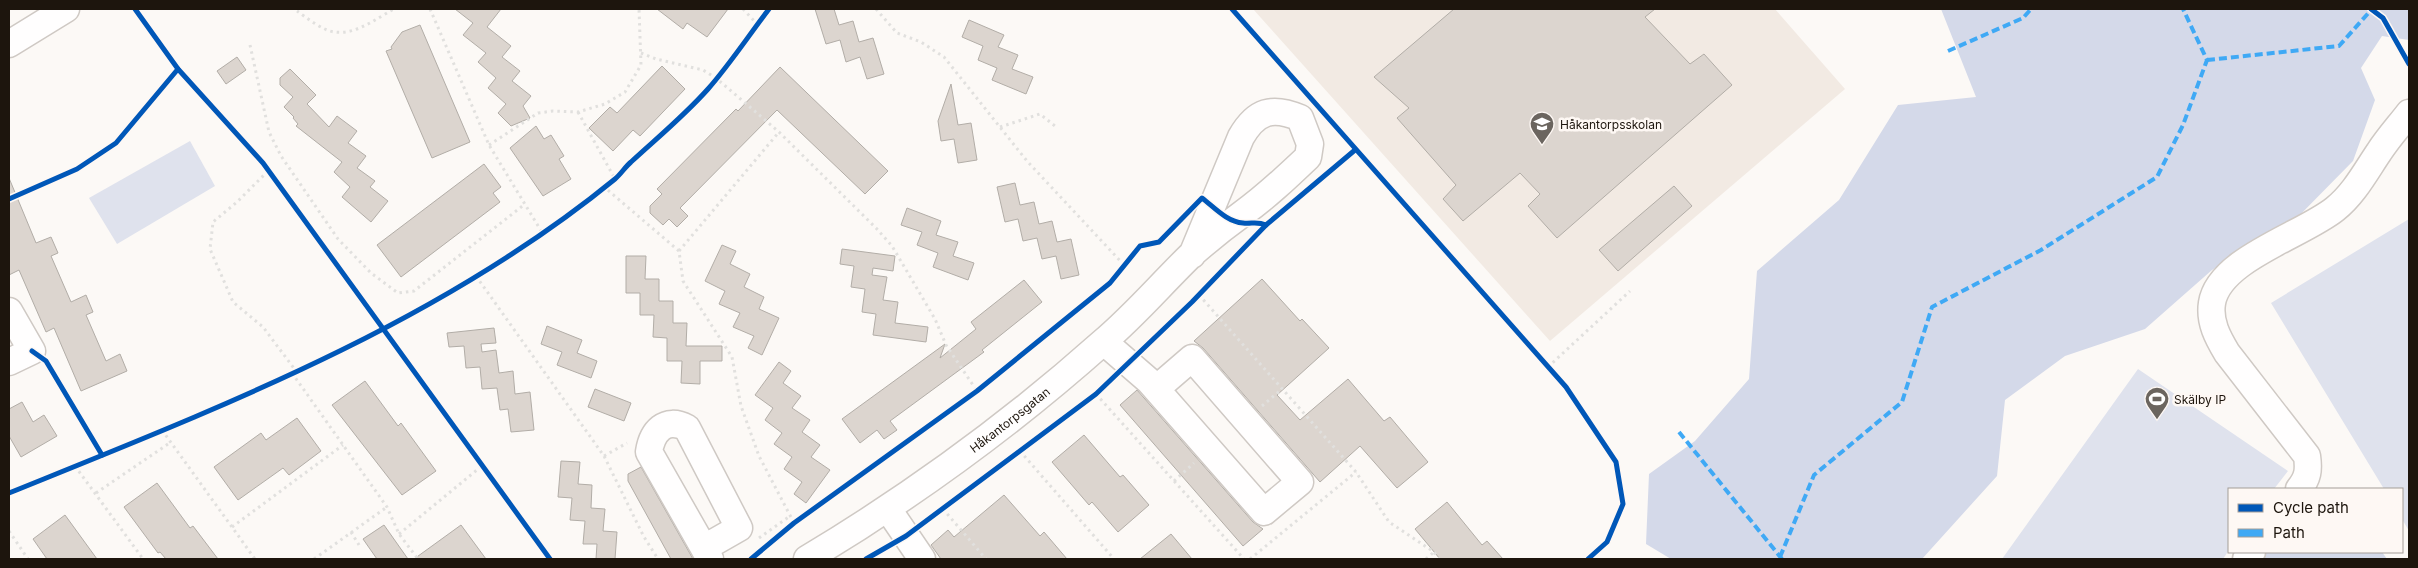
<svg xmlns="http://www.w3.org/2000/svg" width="2418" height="568" font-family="Inter,sans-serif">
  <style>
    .built { fill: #f2eae3 }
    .green { fill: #dfe2ed }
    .forest { fill: #d4d9e9 }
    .building { fill: #dcd5cf; stroke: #b2ada7 }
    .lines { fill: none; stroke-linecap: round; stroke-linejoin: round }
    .minor-casing { stroke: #cfc9c4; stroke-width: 29 }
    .path { stroke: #e1e0de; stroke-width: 3; stroke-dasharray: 2.5 4; stroke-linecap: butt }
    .minor { stroke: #fffefe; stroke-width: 26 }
    .quiet { stroke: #3fa9f5; stroke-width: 4; stroke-dasharray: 8 4; stroke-linecap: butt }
    .cycleway-casing { stroke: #fef8f4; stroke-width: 8 }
    .cycleway { stroke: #0057b8; stroke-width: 5 }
    .labels { text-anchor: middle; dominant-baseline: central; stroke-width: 5; stroke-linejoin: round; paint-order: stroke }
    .poi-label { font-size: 12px; fill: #1d150d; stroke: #fef8f4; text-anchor: start }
    .street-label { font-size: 12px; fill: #1d150d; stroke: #fef8f4 }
  </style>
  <rect width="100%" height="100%" fill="#fcf9f6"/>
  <path class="built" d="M1253 9H1775L1845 89 1550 341Z"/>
  <g class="green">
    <path d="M190 141 215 186 117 244 89 198Z"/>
    <path d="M2409 219V531L2402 519V489H2384L2271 303Z"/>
    <path d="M2138 369 2288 471 2274 489H2229V550L2223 559H2002Z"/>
  </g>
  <g class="forest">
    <path d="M1941 9H2409V40L2382 36 2361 68 2375 100 2353 161 2291 224 2212 270 2145 329 2065 356 2005 400 1997 476 1922 559H1671L1646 544 1649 474 1695 441 1749 379 1757 271 1839 200 1898 105 1976 97Z"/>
    <path d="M2254 552H2382L2387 559H2249Z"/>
  </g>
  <g class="building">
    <path d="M455 9H501L487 27 511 46 502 57 520 71 512 81 531 96 523 106 530 118 511 126 498 113 506 104 488 88 496 78 478 62 486 53 463 35 473 23Z"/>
    <path d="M657 9H728L707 37 687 23 683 29Z"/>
    <path d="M815 9H834L839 25 853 21 859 42 873 38 884 74 867 79 860 57 846 62 840 40 826 44Z"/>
    <path d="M1454 9H1655L1645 17 1690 64 1704 54 1732 85 1557 238 1528 206 1540 194 1520 173 1463 221 1443 199 1456 185 1397 118 1409 108 1374 77Z"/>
    <path d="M969 20 1004 35 998 47 1018 55 1012 69 1033 77 1026 94 992 80 997 68 978 60 983 46 962 37Z"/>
    <path d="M420 25 470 142 432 158 386 51 392 49 391 47 402 32Z"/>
    <path d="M237 57 246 70 226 84 217 71Z"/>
    <path d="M662 66 685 89 640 136 633 130 613 151 589 128 610 107 617 113Z"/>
    <path d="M780 67 888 171 865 194 777 110 680 208 688 216 677 227 669 219 663 225 650 213V206L662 194 657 189 736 109 738 111Z"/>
    <path d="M290 69 316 95 307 104 329 127 337 116 357 131 348 143 366 156 357 168 375 181 370 187 388 201 371 222 342 197 350 187 334 172 342 162 296 126 298 124 293 118 294 117 284 107 293 97 280 85V78Z"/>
    <path d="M951 84 958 125 971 123 977 160 958 163 954 139 941 141 938 121Z"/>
    <path d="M536 126 544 139 551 135 564 156 559 159 571 179 543 196 510 148Z"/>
    <path d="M484 164 501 187 493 193 500 202 401 277 377 245Z"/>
    <path d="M9 178 36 243 51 237 58 253 51 256 71 302 86 295 93 312 86 315 106 361 120 354 127 371 81 391 54 328 46 332 19 270 9 275Z"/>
    <path d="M1015 183 1020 205 1034 202 1039 224 1052 221 1057 242 1071 239 1079 275 1061 279 1056 256 1042 259 1037 238 1023 241 1018 219 1005 222 997 187Z"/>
    <path d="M1674 186 1692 206 1618 271 1599 250Z"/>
    <path d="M907 208 941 221 936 235 958 242 953 256 974 263 968 280 933 267 938 253 917 245 922 232 901 225Z"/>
    <path d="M722 245 736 251 730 264 750 274 744 287 764 297 759 309 779 318 762 355 748 348 754 336 733 327 740 313 719 304 725 291 705 281Z"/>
    <path d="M842 249 895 256 893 271 873 268 872 275 887 277 883 300 898 302 895 323 928 327 926 342 873 335 876 314 862 312 865 289 851 287 854 266 840 264Z"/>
    <path d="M626 256H646L645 279H659V301H673V323H687L686 346H722V361H700V384L681 383 682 361H667V338L653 337 654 315H640V293H626Z"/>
    <path d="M1262 279 1300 321 1302 319 1329 348 1277 395 1300 420 1348 379 1384 421 1390 417 1428 462 1397 488 1360 446 1320 482 1203 348 1194 341Z"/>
    <path d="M1024 280 1042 302 982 350 984 352 890 421 897 430 884 439 877 430 860 443 842 419 945 344 940 358 976 329 971 322Z"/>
    <path d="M547 326 582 340 577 353 597 361 591 378 557 365 562 352 541 344Z"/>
    <path d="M494 328 496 343 481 344 482 352 496 350 499 373 513 371 515 394 530 392 534 430 511 432 508 409 500 410 497 388 482 389 480 367 466 368 464 346 449 347 447 333Z"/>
    <path d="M779 362 791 371 783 383 801 396 792 408 810 420 802 432 820 445 811 457 830 470 806 503 794 494 802 482 784 469 792 457 774 444 782 433 765 420 773 408 755 395Z"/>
    <path d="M365 381 398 426 401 423 436 471 402 495 332 405Z"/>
    <path d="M595 389 631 403 624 421 588 407Z"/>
    <path d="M1137 390 1253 522 1263 529 1243 546 1120 405Z"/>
    <path d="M22 402 33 422 44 415 57 436 21 457 9 436V409Z"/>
    <path d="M297 418 321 451 289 475 283 468 238 500 214 467 261 433 266 440Z"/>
    <path d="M1084 435 1120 477 1123 475 1149 505 1118 532 1092 502 1089 505 1052 462Z"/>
    <path d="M561 461 580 462 578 484 592 485 591 508 605 509 603 531 617 532 615 559H596L597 544H583L585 521 570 520 572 498 558 497Z"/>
    <path d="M641 467 693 559H671L628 481V474Z"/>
    <path d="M157 483 190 528 193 526 218 559H166L160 552 158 553 124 507Z"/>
    <path d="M1004 495 1040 536 1044 532 1067 559H941L931 545 948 530 954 537Z"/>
    <path d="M1447 502 1482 545 1487 541 1503 559H1440L1415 529Z"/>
    <path d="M65 515 97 559H47L33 539Z"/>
    <path d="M384 525 408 559H377L363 539Z"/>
    <path d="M461 525 486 559H414Z"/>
    <path d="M1171 534 1192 559H1140Z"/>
  </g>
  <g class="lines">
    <defs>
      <g id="minor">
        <path d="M9 44 66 9"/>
        <path d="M9 311 32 351 9 362"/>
        <path d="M1104 342 1149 381 1264 512 1300 482 1192 358 1156 389"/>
        <path d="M2299 489C2308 478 2309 470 2307 456L2227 353C2218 338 2209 322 2212 303 2219 259 2303 235 2335 209 2354 194 2366 171 2379 152 2388 138 2399 126 2409 113"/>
        <path d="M888 509 922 559"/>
        <path d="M704 548 739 528 687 428C665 416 652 432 649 452L710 559"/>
        <path id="s1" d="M807 559C912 496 1011 424 1103 342 1135 315 1162 283 1192 254 1209 239 1224 227 1242 214 1266 197 1287 177 1308 157L1310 144 1300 118C1272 106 1256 111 1241 137L1192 255"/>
        <path d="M2246 559 2252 552"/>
      </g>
    </defs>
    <use href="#minor" class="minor-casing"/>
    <g class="path">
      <path d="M430 9 489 145 543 234"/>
      <path d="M743 9 757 24"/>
      <path d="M876 9 897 33 921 42 944 57 1027 161 1125 266"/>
      <path d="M297 11C307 18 323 31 335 32 356 35 377 18 394 9"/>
      <path d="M250 45 269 132 281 156 338 239 371 273 398 293 414 291 525 204"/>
      <path d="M641 53 656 59 703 70 716 78 779 132 876 228 892 246 935 319 946 345 977 391"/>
      <path d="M578 112 615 179"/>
      <path d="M1000 127 1040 114 1055 126"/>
      <path d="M489 145 538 113 553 111 578 112 605 104 625 92 641 65 639 9"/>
      <path d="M268 171 237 202 213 222 210 249 233 302 263 327 296 371"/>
      <path d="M603 186 679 251 683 281 732 357 741 406 759 456 794 523"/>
      <path d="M679 251 779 132"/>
      <path d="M476 276 604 456 644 537 658 559"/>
      <path d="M1199 295 1356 472 1389 522 1434 552 1439 559"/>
      <path d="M1548 367 1630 291"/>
      <path d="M292 373 387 507 399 534 418 559"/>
      <path d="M1096 394 1244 559"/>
      <path d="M1262 406 1282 389"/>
      <path d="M162 430 255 559"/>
      <path d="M1020 451 1114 559"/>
      <path d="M604 456 627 443"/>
      <path d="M75 466 143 559"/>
      <path d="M1174 481 1194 463"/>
      <path d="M96 493 171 442"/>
      <path d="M943 509 986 559"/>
      <path d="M232 527 343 445"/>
      <path d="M9 531 28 559"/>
      <path d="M351 532 359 545"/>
      <path d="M399 534 483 465"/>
      <path d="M759 538 790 516"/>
      <path d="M314 559 387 507"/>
      <path d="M1250 559 1356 472"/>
      <path d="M1426 559 1434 552"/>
    </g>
    <use href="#minor" class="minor"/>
    <g class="quiet">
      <path d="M1948 51 2023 18 2031 9"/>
      <path d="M2207 60 2339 46 2372 9"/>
      <path d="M1679 432 1782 559"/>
      <path d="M1780 557 1814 475 1902 402 1932 307 2041 250 2157 177 2183 125 2207 60 2183 9"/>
    </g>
    <defs>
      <g id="cycleway">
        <path d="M135 9 178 69 263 163 550 559"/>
        <path d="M1232 9 1566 387 1616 462 1623 504 1607 542 1588 559"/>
        <path d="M2371 9 2383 18 2409 64"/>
        <path d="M9 199 77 169 116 143 178 69"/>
        <path d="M32 351 46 361 102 455"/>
        <path d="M9 493C219 408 438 324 615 179 621 174 625 167 631 162 657 138 684 116 708 89 730 64 749 35 769 9"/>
        <path d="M751 559 794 523 977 391 1110 283 1140 246 1159 242 1202 198C1214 207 1227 222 1243 223 1252 224 1257 221 1266 225"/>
        <path d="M866 559 906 536 1096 394 1192 302 1266 225 1355 150"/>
      </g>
    </defs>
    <use href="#cycleway" class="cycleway-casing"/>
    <use href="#cycleway" class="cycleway"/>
  </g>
  <defs>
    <symbol id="school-pin" viewBox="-11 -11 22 30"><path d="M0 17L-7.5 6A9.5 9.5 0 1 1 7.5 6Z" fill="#6b655f" stroke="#fef8f4"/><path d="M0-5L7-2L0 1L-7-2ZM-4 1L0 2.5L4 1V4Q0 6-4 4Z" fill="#fff"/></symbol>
    <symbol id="stadium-pin" viewBox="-11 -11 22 30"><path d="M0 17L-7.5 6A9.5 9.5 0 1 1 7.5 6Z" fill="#6b655f" stroke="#fef8f4"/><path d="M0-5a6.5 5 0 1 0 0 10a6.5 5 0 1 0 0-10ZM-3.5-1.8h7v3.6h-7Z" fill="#fff"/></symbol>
  </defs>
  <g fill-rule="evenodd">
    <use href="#school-pin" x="1528" y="110" width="28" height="38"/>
    <use href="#stadium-pin" x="2143" y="385" width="28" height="38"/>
  </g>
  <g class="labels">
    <g class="poi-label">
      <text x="1560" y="124">Håkantorpsskolan</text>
      <text x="2174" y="399">Skälby IP</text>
    </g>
    <g class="street-label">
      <text stroke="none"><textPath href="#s1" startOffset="246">Håkantorpsgatan</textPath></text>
    </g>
  </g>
  <rect width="2418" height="568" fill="none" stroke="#1d150d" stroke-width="20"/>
  <rect x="2228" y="488" width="175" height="65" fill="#fef8f4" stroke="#a49d98"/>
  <rect x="2238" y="504" width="25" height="8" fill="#0057b8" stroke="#a49d98"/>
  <text x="2273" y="513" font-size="15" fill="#1d150d">Cycle path</text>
  <rect x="2238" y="529" width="25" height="8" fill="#3fa9f5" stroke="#a49d98"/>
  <text x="2273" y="538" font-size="15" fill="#1d150d">Path</text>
</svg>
